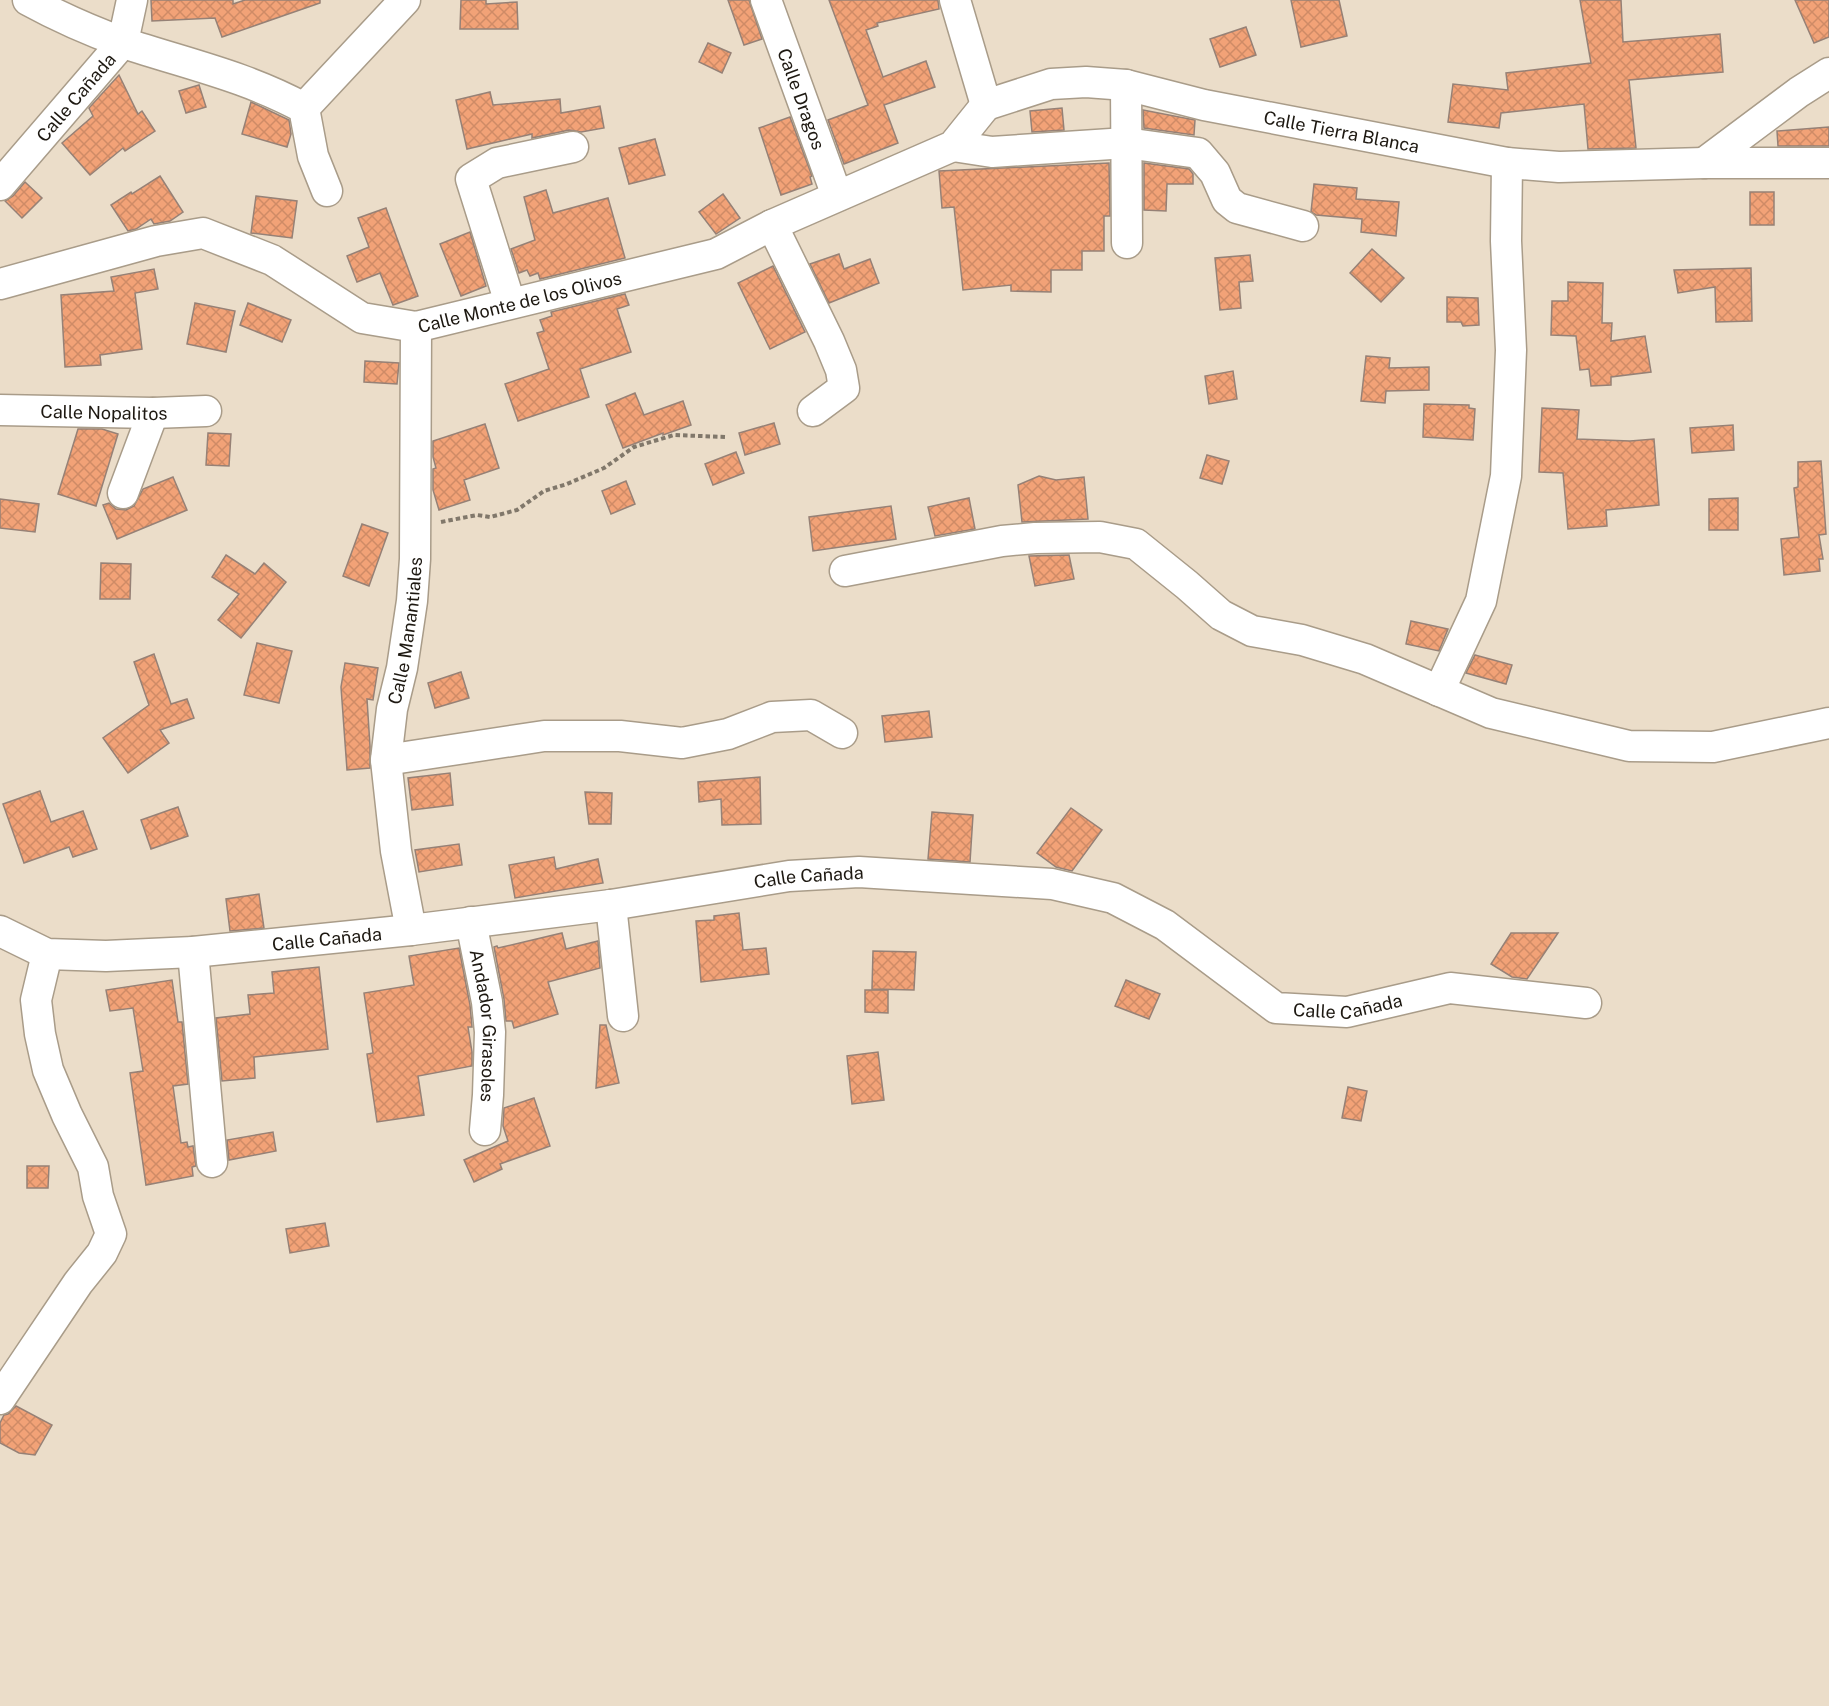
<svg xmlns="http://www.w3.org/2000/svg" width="1829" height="1706" font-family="'Public Sans',sans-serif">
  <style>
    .building { fill: url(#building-cross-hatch); stroke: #968176; stroke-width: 1.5 }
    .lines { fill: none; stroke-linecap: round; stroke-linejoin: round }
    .minor-casing { stroke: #a99c89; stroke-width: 33 }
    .path { stroke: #81786b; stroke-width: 4; stroke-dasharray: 4.5 3; stroke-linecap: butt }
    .minor { stroke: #fff; stroke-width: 30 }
    .labels { text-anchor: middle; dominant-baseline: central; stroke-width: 5; stroke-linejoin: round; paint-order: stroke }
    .street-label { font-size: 18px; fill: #1d1811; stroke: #f9ead6 }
  </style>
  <defs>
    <pattern id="building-cross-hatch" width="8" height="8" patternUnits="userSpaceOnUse" patternTransform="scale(1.5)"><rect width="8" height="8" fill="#f2a277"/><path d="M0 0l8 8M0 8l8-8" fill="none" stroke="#cf8b66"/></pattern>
  </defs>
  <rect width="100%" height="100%" fill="#ebddc9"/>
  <g class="building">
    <path d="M151 0H233V4L245 0H320V3L222 37 215 18 152 21Z"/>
    <path d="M461 0H486V4L517 2 518 29H460Z"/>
    <path d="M728 0H749L762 39 744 45Z"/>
    <path d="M829 0H938L939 9 877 23 878 26 866 30 883 77 926 61 935 87 884 105 898 143 844 164 828 120 868 105Z"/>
    <path d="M1291 0H1339L1347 36 1301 47Z"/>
    <path d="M1580 0H1621L1623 42 1720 34 1723 72 1629 80 1636 148 1588 149 1584 104 1501 113 1499 128 1448 122 1453 84 1508 90 1506 73 1591 63Z"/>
    <path d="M1795 0H1829V37L1814 43Z"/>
    <path d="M1246 27 1256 55 1220 67 1210 39Z"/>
    <path d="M708 43 731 53 722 73 699 62Z"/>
    <path d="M119 75 138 114 142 111 155 131 125 151 123 148 90 175 62 143 93 116 89 108Z"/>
    <path d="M199 85 206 107 186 113 179 91Z"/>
    <path d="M490 92 493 105 560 99 561 113 600 106 604 128 581 132 569 130 532 138V134L467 149 456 100Z"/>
    <path d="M251 102 289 120 291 134 287 147 242 134Z"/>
    <path d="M1062 108 1064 130 1032 132 1030 111Z"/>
    <path d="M1143 110 1195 120 1194 135 1144 128Z"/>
    <path d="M790 117 812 176 810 177 812 184 781 195 759 128Z"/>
    <path d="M1829 127V146H1778L1777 131Z"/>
    <path d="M655 139 665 175 629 184 619 148Z"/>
    <path d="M1109 163 1110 216H1104V251H1082V270H1051V292L1011 291V285L963 290 954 207 942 208 939 171Z"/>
    <path d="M1144 163 1189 169 1193 174V184H1167L1166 211 1144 210Z"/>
    <path d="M160 176 183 212 170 221 154 224 151 219 136 229 128 231 111 205 131 192 132 194Z"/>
    <path d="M25 182 42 198 22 218 5 201 13 196Z"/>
    <path d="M1314 184 1357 188 1356 199 1399 202 1396 236 1361 232 1362 219 1316 215 1311 212Z"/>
    <path d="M546 190 553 213 608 198 625 258 540 279 538 273 530 276 527 270 519 273 511 249 535 240 524 197Z"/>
    <rect x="1750" y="192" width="24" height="33"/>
    <path d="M723 194 740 218 716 234 699 212Z"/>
    <path d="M256 196 297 201 292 238 251 233Z"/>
    <path d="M386 208 418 296 393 305 380 273 357 282 347 256 369 247 358 218Z"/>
    <path d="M470 232 486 286 461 296 440 244Z"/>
    <path d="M1372 249 1404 278 1381 302 1350 273Z"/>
    <path d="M839 254 844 269 870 259 879 283 829 303 810 264Z"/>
    <path d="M1250 255 1253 281 1239 282 1241 308 1220 310 1215 258Z"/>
    <path d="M773 266 805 332 770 349 738 283Z"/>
    <path d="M1751 268 1752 321 1716 322 1715 287 1678 293 1674 270Z"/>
    <path d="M154 269 158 289 135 293 142 349 100 355 101 365 65 367 61 295 114 291 111 277Z"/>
    <path d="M1568 282 1603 283 1602 323H1612L1611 341 1645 336 1651 372 1611 377V385L1591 386 1589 369 1580 370 1576 336 1551 335 1552 301H1568Z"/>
    <path d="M625 294 629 305 617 309 631 352 580 369 589 397 518 421 505 384 549 369 537 333 544 331 540 320 552 316 551 312Z"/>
    <path d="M1447 297 1478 298 1479 325 1463 326 1461 322H1447Z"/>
    <path d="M195 303 235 311 226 352 187 344Z"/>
    <path d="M248 303 291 320 282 342 240 325Z"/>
    <path d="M1366 356 1390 358 1389 368 1429 367V390L1386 391 1385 403 1361 401Z"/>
    <path d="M365 361 399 363 397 384 364 382Z"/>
    <path d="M1233 371 1237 399 1209 404 1205 376Z"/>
    <path d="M635 393 644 415 683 401 691 425 663 435V433L623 448 606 405Z"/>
    <path d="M1424 404 1469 405V408L1475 409 1473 440 1423 437Z"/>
    <path d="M1542 408 1579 410 1577 439 1630 441 1654 439 1659 505 1606 510 1607 526 1568 529 1563 473 1539 472Z"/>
    <path d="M774 423 780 444 745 455 739 433Z"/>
    <path d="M485 424 499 468 464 480 470 500 439 510 433 490V469L436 468 433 457V441Z"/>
    <path d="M1733 425 1734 450 1692 453 1690 428Z"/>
    <path d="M78 429H102L118 434 96 506 58 494Z"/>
    <path d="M208 433 231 434 229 466 206 465Z"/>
    <path d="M736 452 744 473 713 485 705 464Z"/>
    <path d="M1207 455 1229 461 1222 484 1200 478Z"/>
    <path d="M1821 461 1826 534 1819 535 1823 559H1819L1820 571 1784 575 1781 539 1799 537 1794 488 1798 487V462Z"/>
    <path d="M1039 476 1056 480 1084 477 1088 519 1022 522 1018 485Z"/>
    <path d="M173 477 187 510 117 539 103 505 109 503 116 509 126 510 134 506 143 489Z"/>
    <path d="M626 481 635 504 611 514 602 491Z"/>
    <path d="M969 498 975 529 935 536 928 507Z"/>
    <path d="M1738 498V530H1709V499Z"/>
    <path d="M0 499 39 504 35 532 0 528Z"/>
    <path d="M891 506 896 539 813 551 809 517Z"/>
    <path d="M362 524 388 533 369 586 343 576Z"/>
    <path d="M226 555 255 574 264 563 286 582 241 638 218 620 239 594 212 577Z"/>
    <path d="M1069 555 1074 579 1035 586 1029 556Z"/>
    <path d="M101 563 131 564 130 599H100Z"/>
    <path d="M1411 621 1448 629 1439 651 1406 644Z"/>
    <path d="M257 643 292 651 279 703 244 695Z"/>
    <path d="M154 654 171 704 187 699 194 718 160 730 169 743 128 773 103 738 149 705 134 662Z"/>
    <path d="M1475 655 1512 665 1506 684 1466 673Z"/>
    <path d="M345 663 378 668 373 700 367 699 370 746V768L347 770 341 687Z"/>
    <path d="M461 672 469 698 435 708 428 683Z"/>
    <path d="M929 711 932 737 885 742 882 716Z"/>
    <path d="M450 773 453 805 412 810 408 778Z"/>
    <path d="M760 777 761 824 722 825 721 799 699 802 698 782Z"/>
    <path d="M40 791 51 822 83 811 97 849 73 857 69 847 24 863 3 804Z"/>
    <path d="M585 792 612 793 611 824H589Z"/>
    <path d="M178 807 188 836 151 849 141 820Z"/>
    <path d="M1071 808 1102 830 1072 871 1056 867 1037 853Z"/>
    <path d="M932 812 973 815 970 862 928 859Z"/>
    <path d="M459 844 462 865 419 872 415 850Z"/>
    <path d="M554 857 556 869 598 859 603 883 515 898 509 865Z"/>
    <path d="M259 894 264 928 230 931 226 899Z"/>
    <path d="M739 913 743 950 766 948 769 974 701 982 696 921 714 920V916Z"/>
    <path d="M562 933 566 949 598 941 600 968 548 982 558 1014 514 1028 512 1021H506L504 999 494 947 497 946 498 948Z"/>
    <path d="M1511 933H1558L1527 979 1512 977 1491 964Z"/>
    <path d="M459 948 470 1005 472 1027H468L472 1052V1066L418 1076 424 1115 377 1122 367 1054 373 1053 364 993 414 985 409 956Z"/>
    <path d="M873 951 916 952 914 990 872 989Z"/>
    <path d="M319 967 328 1049 254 1057 255 1078 222 1081 216 1018 250 1014 248 995 274 993 272 972Z"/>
    <path d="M172 980 178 1022H182L188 1084 173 1086 181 1143 187 1142 188 1147 193 1146 196 1166 192 1167 193 1176 146 1185 130 1073 143 1071 133 1008 110 1011 106 990Z"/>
    <path d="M1126 980 1160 994 1149 1019 1115 1006Z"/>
    <path d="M865 990H888V1013L865 1012Z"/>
    <path d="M600 1025H606L619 1083 596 1088Z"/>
    <path d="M878 1052 884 1100 852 1104 847 1056Z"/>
    <path d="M1348 1087 1367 1091 1361 1121 1342 1118Z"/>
    <path d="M534 1098 550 1146 500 1164 502 1169 474 1182 464 1160 508 1141 503 1126 504 1108Z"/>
    <path d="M273 1132 276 1151 229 1160 227 1140Z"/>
    <path d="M27 1166H49L48 1188H27Z"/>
    <path d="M325 1223 329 1246 290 1253 286 1229Z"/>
    <path d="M16 1406 52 1425 35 1455 19 1453 0 1443V1423L4 1415 8 1414Z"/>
  </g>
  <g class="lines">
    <defs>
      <g id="minor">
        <path d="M28 0C59 17 91 31 124 43 187 64 245 76 304 108L313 156 327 191"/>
        <path id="s1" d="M766 0 837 196"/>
        <path d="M955 0 986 105"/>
        <path d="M1126 85 1127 243"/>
        <path id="s2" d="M986 105 1051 84 1086 82 1126 85 1204 105 1507 163 1559 167 1704 163H1829"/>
        <path d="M304 108 405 0"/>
        <path d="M953 146 992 152 1126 143 1198 153 1215 173 1227 200 1237 208 1303 226"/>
        <path d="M1704 163 1799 92 1829 73"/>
        <path id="s3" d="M0 185 123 42 132 0"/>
        <path d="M772 225 829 341 841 370 844 388 813 411"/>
        <path id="s4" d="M0 284 156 241 203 233 272 260 362 318 416 327 716 254 772 225 953 146 986 105"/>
        <path d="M510 303 471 179 497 163 573 147"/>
        <path id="s5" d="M0 410 153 413 206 411"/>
        <path d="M123 493 153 413"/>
        <path d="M845 571 1002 541 1035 538 1100 537 1136 544 1187 585 1221 615 1252 631 1302 640 1365 659 1491 713 1629 746 1713 747 1829 723"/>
        <path d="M1439 691 1481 601 1506 476 1511 350 1506 241 1507 163"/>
        <path d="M386 760 544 736H620L682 743 728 734 772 717 811 715 842 733"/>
        <path d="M611 905 623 1016"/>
        <path id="s6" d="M471 922 487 1002 490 1032 488 1095 485 1130"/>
        <path id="s7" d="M411 930 396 851 386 760 392 709 402 668 412 601 415 559 416 327"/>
        <path id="s8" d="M0 931 47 954 106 956 193 952 411 930 611 905 789 876 859 872 1052 884 1113 898 1165 925 1276 1008 1347 1012 1450 988 1586 1003"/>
        <path d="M193 952 212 1162"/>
        <path d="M0 1399 78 1283 102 1253 111 1234 98 1196 93 1167 67 1115 48 1070 40 1034 36 1000 47 954"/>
      </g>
    </defs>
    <use href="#minor" class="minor-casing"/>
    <path class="path" d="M441 522 477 515 490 517 517 510 544 491 567 484 604 468 634 447 674 435 725 437"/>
    <use href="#minor" class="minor"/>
  </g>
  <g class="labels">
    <g class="street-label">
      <text stroke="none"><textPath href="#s3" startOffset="116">Calle Cañada</textPath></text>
      <text stroke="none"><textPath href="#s1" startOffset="105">Calle Dragos</textPath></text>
      <text stroke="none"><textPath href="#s2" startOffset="364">Calle Tierra Blanca</textPath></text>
      <text stroke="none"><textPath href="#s4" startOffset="552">Calle Monte de los Olivos</textPath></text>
      <text stroke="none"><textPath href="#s5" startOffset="104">Calle Nopalitos</textPath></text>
      <text stroke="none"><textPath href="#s7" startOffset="303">Calle Manantiales</textPath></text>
      <text stroke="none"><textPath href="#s8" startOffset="819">Calle Cañada</textPath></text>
      <text stroke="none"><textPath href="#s8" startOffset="333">Calle Cañada</textPath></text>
      <text stroke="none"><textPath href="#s8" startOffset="1395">Calle Cañada</textPath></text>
      <text stroke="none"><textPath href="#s6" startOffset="105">Andador Girasoles</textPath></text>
    </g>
  </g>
</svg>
